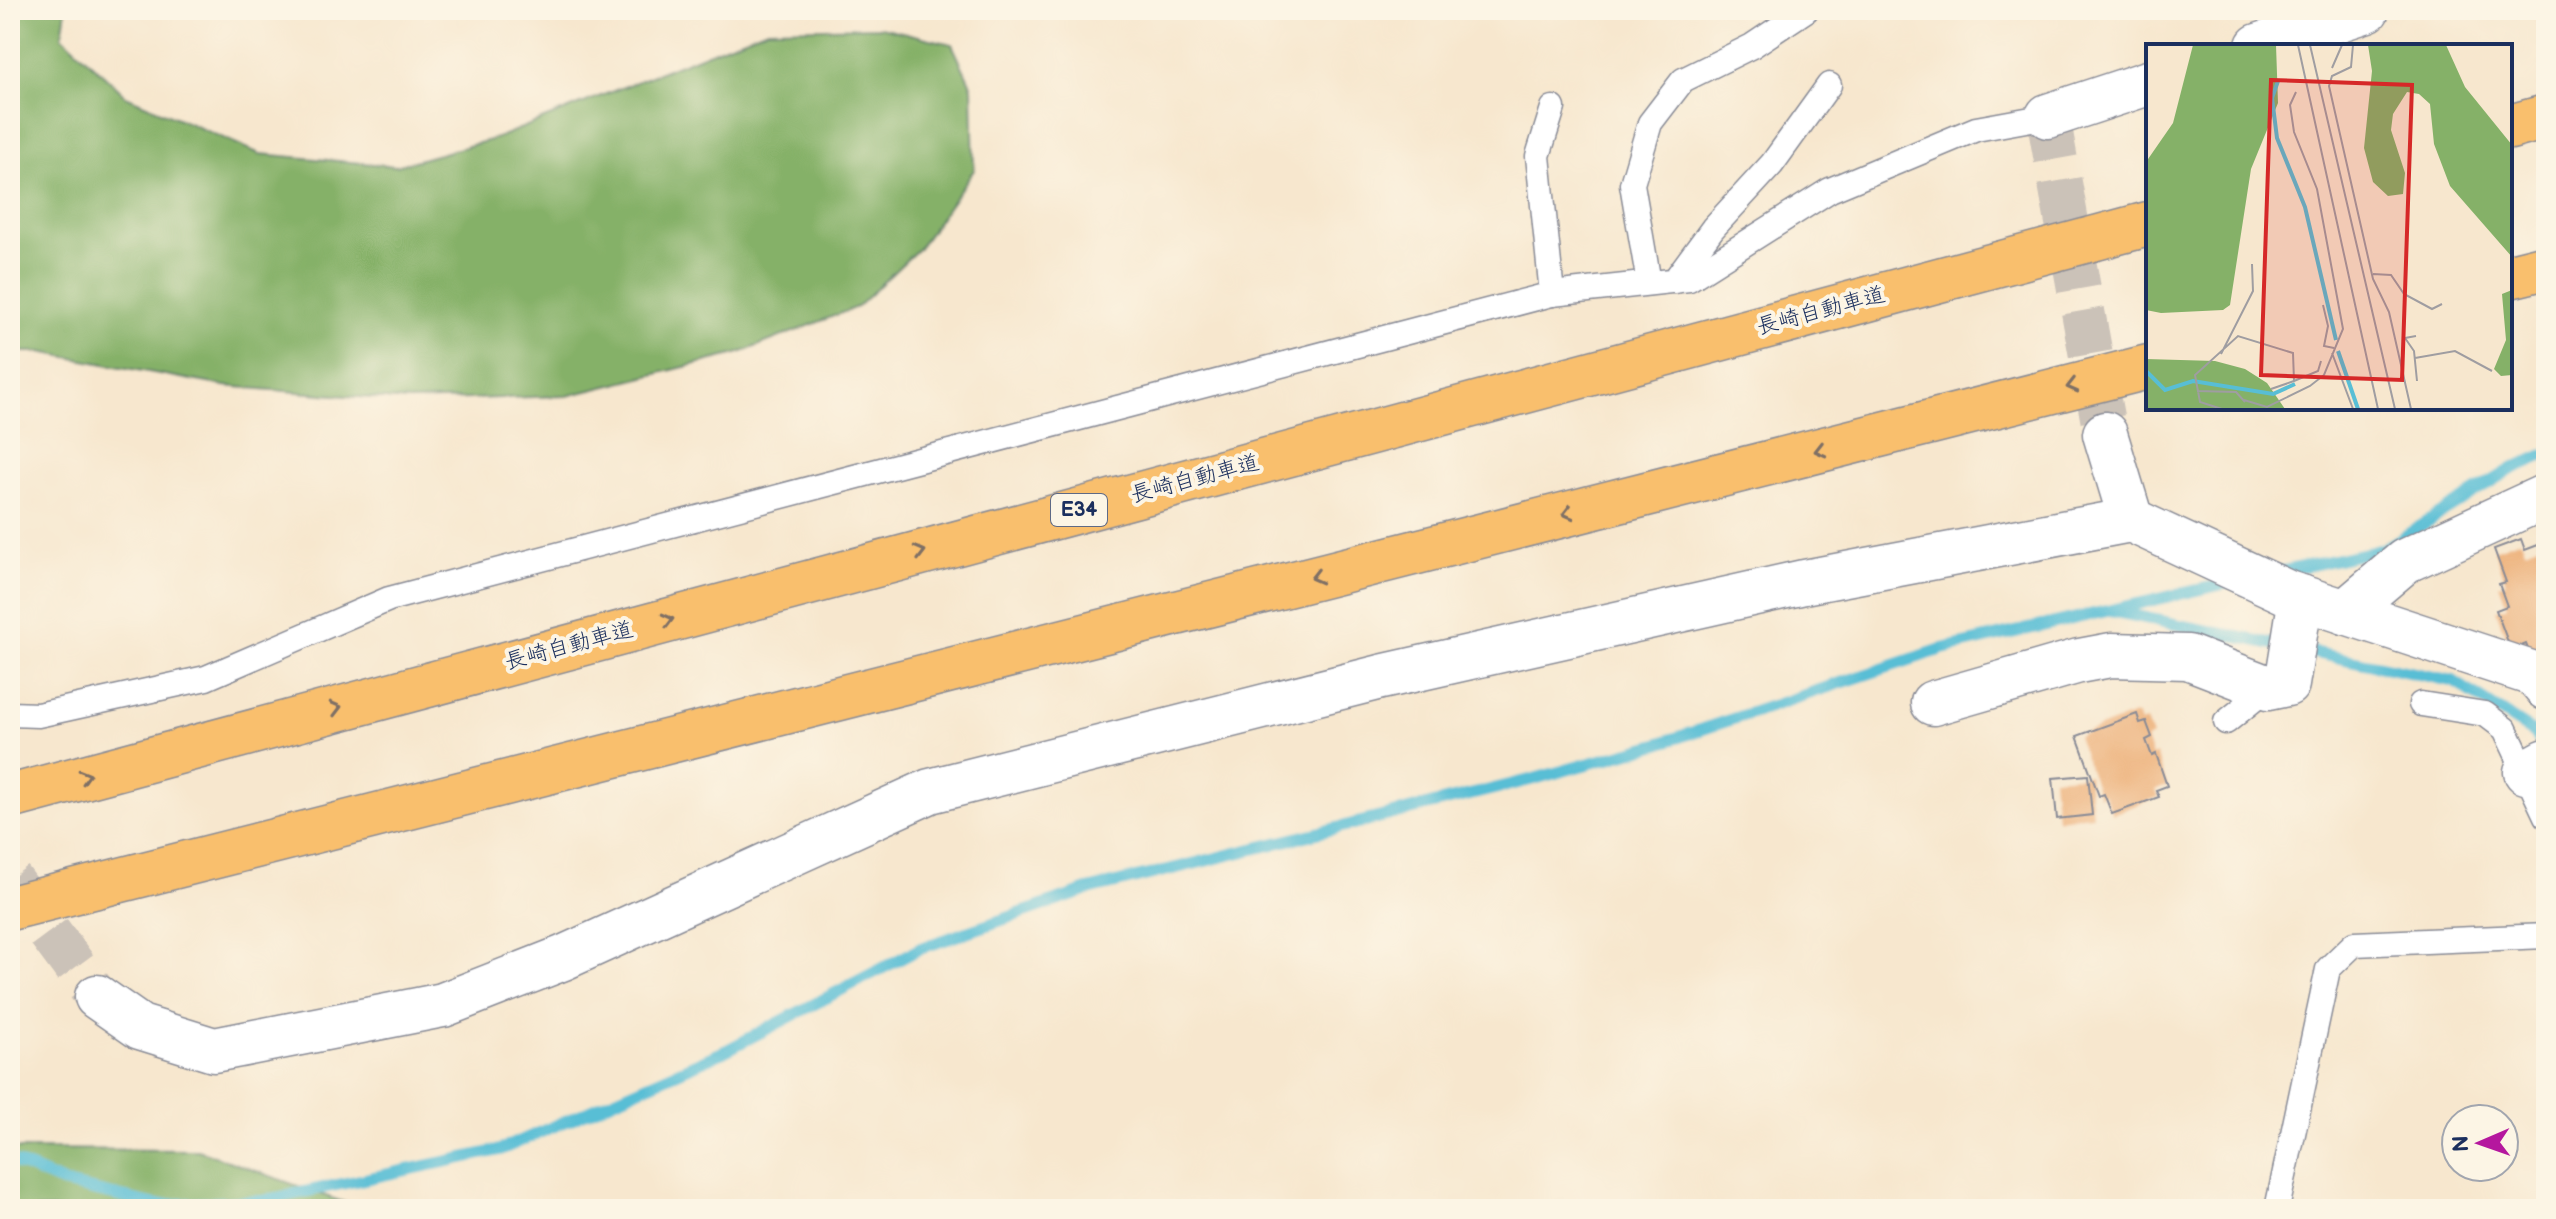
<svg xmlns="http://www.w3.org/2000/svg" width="2556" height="1219" font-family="'Balsamiq Sans','Klee One',sans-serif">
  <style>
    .forest { fill: #85b168; stroke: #507063; stroke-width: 2 }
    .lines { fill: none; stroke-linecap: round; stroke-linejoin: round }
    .stream { stroke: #58bed5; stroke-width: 12 }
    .building { fill: #edb17a }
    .street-tunnel { stroke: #cbc2b8; stroke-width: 44; stroke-dasharray: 44 22; stroke-linecap: butt }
    .lane-casing { stroke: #898b96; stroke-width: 27 }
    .street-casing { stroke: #898b96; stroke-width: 47 }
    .highway-casing { stroke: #898b96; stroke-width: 47 }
    .lane { stroke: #fff; stroke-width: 24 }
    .street { stroke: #fff; stroke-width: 44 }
    .highway { stroke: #f9bf6d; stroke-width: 44 }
    .oneway { stroke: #7f7065 }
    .labels { text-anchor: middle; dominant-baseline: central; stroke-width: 8; stroke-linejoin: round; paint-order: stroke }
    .shield { fill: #fcf5e5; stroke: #5e6a86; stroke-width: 2 }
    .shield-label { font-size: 20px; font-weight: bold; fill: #1b2f5e }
    .street-label { font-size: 22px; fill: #1b2f5e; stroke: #fcf5e5 }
    .inset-river { fill: none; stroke: #58bed5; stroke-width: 4 }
    .inset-road { fill: none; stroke: #9f9da1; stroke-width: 2 }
    .view { fill: #d62828; fill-opacity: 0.15; stroke: #d62828; stroke-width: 4 }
    .inset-edge { fill: none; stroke: #1b2f5e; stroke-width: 4 }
  </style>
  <rect width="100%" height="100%" fill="#fcf5e5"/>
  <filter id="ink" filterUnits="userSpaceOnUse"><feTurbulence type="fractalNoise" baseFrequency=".0125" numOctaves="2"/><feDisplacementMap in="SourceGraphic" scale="16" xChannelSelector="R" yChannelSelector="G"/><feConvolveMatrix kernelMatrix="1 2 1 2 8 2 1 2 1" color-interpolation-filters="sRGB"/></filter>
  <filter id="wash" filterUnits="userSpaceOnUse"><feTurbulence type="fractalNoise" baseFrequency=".006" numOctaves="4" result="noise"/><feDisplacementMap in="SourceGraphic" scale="32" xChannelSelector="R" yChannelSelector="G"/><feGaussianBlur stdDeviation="1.8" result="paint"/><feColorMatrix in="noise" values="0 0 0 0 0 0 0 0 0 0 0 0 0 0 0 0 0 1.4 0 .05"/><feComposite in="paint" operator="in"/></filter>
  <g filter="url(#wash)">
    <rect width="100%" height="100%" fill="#f7e7ce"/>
    <g class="forest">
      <path d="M10 10H66L62 36 126 96 260 154 396 166 497 138 767 29 881 27 952 44 972 87 974 170 919 248 857 307 737 354 567 396 409 401 224 386 40 352H10Z"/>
      <path d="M10 1149 198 1150 362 1209H10Z"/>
    </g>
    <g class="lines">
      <g class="stream">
        <path d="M2274 573 2384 549 2512 469 2546 454"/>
        <path d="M2111 611 2453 681 2534 733 2546 753"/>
        <path d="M12 1161 66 1184 157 1205 262 1201 500 1150 725 1051 921 948 1088 890 1534 779 1658 744 1942 649 2232 582"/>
      </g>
    </g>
    <g id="blocks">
      <g class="building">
        <path d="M2521 539 2525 550 2546 542V659L2534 664 2526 644 2511 650 2496 610 2507 606 2499 584 2506 582 2494 549Z"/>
        <path d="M2137 714 2140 723 2146 721 2152 737 2146 740 2152 756 2156 754 2167 786 2156 790 2159 797 2112 814 2104 794 2099 796 2077 736Z"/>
        <path d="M2088 775 2092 815 2057 819 2053 778Z"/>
      </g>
    </g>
  </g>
  <g filter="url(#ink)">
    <use href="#blocks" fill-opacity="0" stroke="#898b96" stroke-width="2"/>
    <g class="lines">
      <g class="street-tunnel">
        <path d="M2048 116 2105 434"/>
        <path d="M10 879 97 997"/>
      </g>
      <defs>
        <g id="lane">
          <path d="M1674 281 1713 228 1772 164 1829 85"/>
          <path d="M1649 283 1632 184 1650 123 1683 80 1752 46 1806 10"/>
          <path d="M1552 294 1538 156 1553 108"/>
          <path d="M2421 704 2485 714 2505 729 2546 816"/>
          <path d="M10 714 38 715 206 678 389 599 1552 294 1689 279 1830 190 1976 129 2048 116"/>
          <path d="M2226 722 2268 688"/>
          <path d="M2277 1209 2328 969 2354 944 2546 936"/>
        </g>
        <g id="street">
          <path d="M2258 46 2367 10"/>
          <path d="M2048 116 2148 83"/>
          <path d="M2105 434 2131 520"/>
          <path d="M2345 612 2405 561 2546 496"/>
          <path d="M1933 703 2079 661 2111 655 2188 657 2268 688 2287 684 2301 597"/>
          <path d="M2526 772 2546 761"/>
          <path d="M97 997 140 1027 214 1050 443 1005 563 958 930 791 1381 677 1804 582 2131 520 2288 593 2534 674 2546 688"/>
        </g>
        <g id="highway">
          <path d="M2510 127 2546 117"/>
          <path d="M2510 276 2546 267"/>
          <path d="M10 797 2148 224"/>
          <path d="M10 908 2148 367"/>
        </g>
      </defs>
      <use href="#lane" class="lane-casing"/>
      <use href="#street" class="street-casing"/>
      <use href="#highway" class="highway-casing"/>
      <use href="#lane" class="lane"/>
      <use href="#street" class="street"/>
      <use href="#highway" class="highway"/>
    </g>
    <defs><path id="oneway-chevron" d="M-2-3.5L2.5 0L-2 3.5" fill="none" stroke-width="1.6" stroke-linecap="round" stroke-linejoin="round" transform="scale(2)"/></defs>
    <g class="oneway">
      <use href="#oneway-chevron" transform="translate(2072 386) rotate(166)"/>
      <use href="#oneway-chevron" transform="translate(1820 450) rotate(166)"/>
      <use href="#oneway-chevron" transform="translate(1568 513) rotate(166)"/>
      <use href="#oneway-chevron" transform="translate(920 552) rotate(-15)"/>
      <use href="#oneway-chevron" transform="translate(1316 577) rotate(166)"/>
      <use href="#oneway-chevron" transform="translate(668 620) rotate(-15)"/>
      <use href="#oneway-chevron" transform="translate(336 708) rotate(-15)"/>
      <use href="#oneway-chevron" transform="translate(85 776) rotate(-16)"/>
    </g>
  </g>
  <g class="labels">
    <rect class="shield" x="1051" y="494" width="56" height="32" rx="6"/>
    <g class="shield-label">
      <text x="1079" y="510">E34</text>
    </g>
    <g class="street-label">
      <text transform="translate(1821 311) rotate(-15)">長崎自動車道</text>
      <text transform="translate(1195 479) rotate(-15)">長崎自動車道</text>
      <text transform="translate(569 646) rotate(-15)">長崎自動車道</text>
    </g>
  </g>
  <g transform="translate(2146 44)">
    <rect width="366" height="366" fill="#f7e7ce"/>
    <path d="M47 1H130L132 59 105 125 84 261 77 266 15 269 0 266V118L27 79ZM222 1H300L319 43 366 101V213L304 142 288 100 284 60 273 50 261 48 247 70 245 86 259 129 257 150 242 152 227 138 218 104 226 27ZM366 246V331L355 332 348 325 360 296 356 250ZM0 315 69 317 99 325 121 339 139 365H0Z" fill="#85b168"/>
    <path class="inset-river" d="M132 37 126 54 131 94 159 163 190 296M192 307 212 365M0 327 19 346 47 337 127 350 149 340"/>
    <path class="inset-road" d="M152 1 232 365M164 1 249 365M207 1 205 23 186 32 183 42 227 235 243 268 265 365M186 24 196 1M227 230 245 231 258 250 286 265 296 260M177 261 182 282 178 302 188 304M270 292 259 294 268 307 271 337M186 309 207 365M75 310 107 247 106 220M269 314 309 307 346 327M148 337 172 327 175 317M51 347 90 348 99 358M98 356 121 363 164 342 178 331 197 285 171 145 148 88 144 61 150 48M76 365 54 358 49 331 92 292 147 309 148 337 125 345"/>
    <path class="view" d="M125 36 266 41 256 336 115 331Z"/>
    <rect width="366" height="366" class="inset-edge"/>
  </g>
  <rect width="2556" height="1219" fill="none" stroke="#fcf5e5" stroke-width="40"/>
  <g transform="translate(2480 1143) rotate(268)"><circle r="38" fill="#fcf5e5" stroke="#a2a6af" stroke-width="2"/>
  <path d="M0-6L14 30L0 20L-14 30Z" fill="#b5179e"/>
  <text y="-12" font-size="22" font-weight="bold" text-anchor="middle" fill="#1b2f5e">N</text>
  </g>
</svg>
